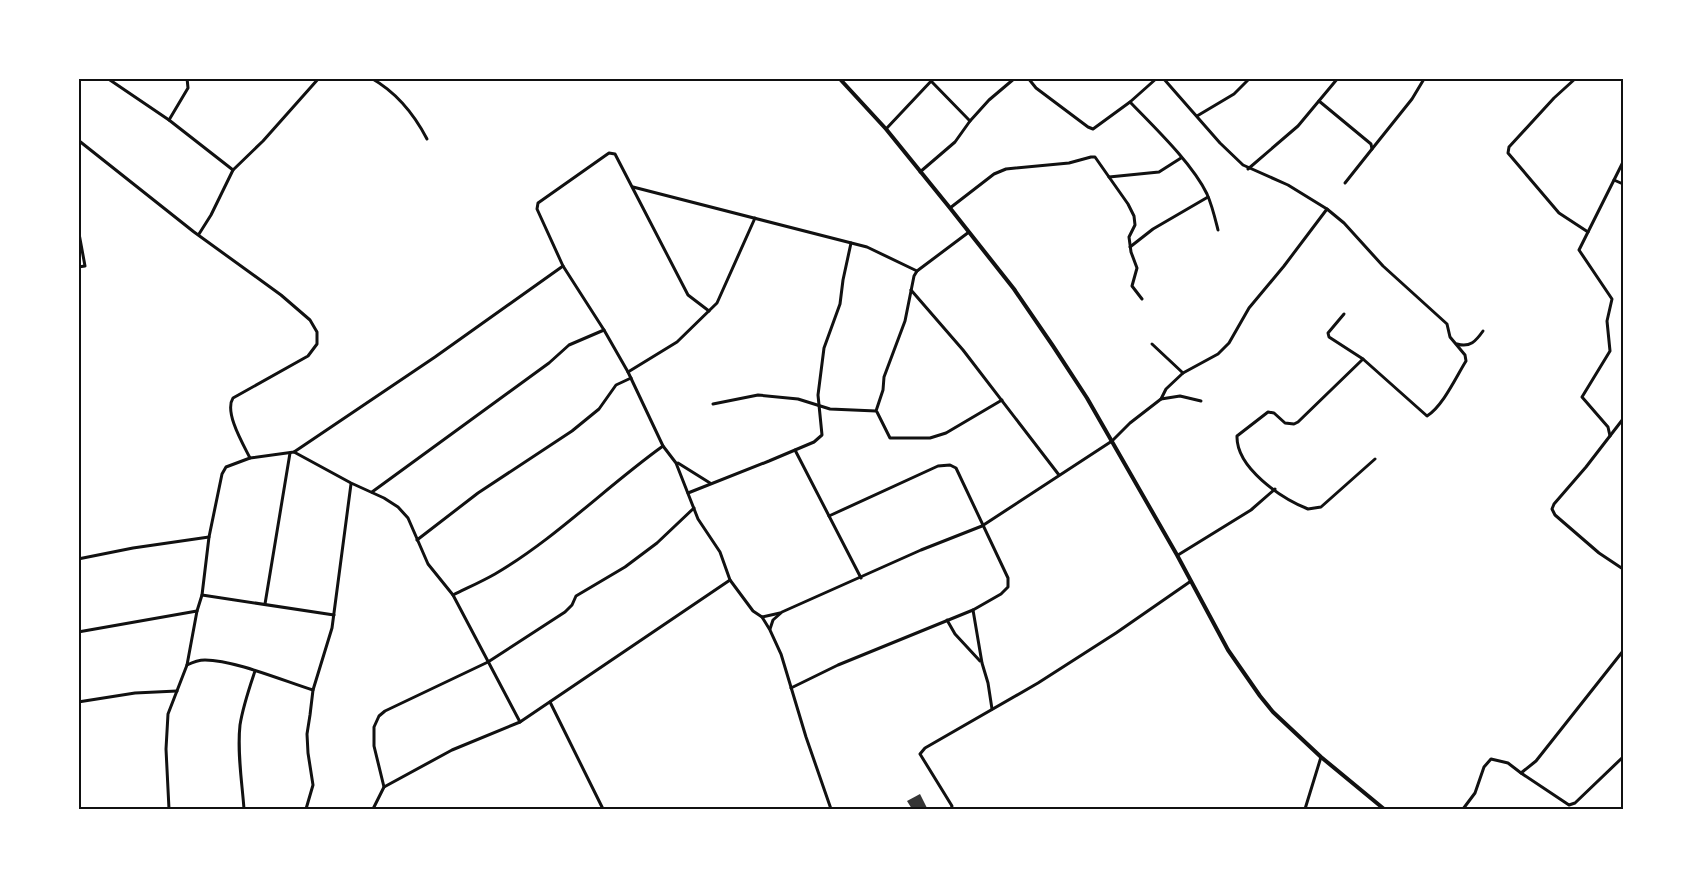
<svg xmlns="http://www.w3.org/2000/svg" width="1701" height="887" font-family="'DM Sans',sans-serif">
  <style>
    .building { fill: #353535 }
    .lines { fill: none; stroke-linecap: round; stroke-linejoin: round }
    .minor { stroke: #111; stroke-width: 3 }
    .tertiary { stroke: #111; stroke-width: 4 }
    .neatline { fill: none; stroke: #111; stroke-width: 2 }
  </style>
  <rect width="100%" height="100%" fill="#fff"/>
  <path class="building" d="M920 794 927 808 912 809 907 801Z"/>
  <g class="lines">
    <g class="minor">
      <path d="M107 78 169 120 233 170"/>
      <path d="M371 78C396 92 414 114 427 139"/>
      <path d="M507 78H520"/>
      <path d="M1028 78 1036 88 1088 127 1093 129 1130 102 1157 78"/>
      <path d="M1163 78 1220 143 1243 165 1288 185 1327 209 1344 223 1383 266 1447 324 1450 337 1465 355 1466 361C1456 377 1443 406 1427 416L1363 359 1298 422 1294 424 1285 423 1274 413 1268 412 1237 436C1236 468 1281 498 1308 509L1321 507 1375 459"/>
      <path d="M1576 78 1554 98 1509 147 1508 153 1559 213 1588 232"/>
      <path d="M931 81 970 121"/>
      <path d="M1319 101 1371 144 1372 149 1345 183"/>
      <path d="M1130 102C1154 127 1192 163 1207 194 1212 205 1215 218 1218 230"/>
      <path d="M1197 116 1234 94 1250 78"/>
      <path d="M169 120 188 88 187 78"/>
      <path d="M886 129 934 78"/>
      <path d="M78 140 194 232 281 295 310 320 317 332V344L308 356 233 398C224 412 243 444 250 458"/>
      <path d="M1372 149 1412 99 1424 79"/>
      <path d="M1248 169 1298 126 1338 78"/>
      <path d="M920 172 955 142 970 121 989 100 1015 78"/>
      <path d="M1109 177 1128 204 1134 216 1135 225 1129 237 1131 252 1137 268 1132 286 1142 299"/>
      <path d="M1614 180 1623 184"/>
      <path d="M633 187 867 247 917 271"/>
      <path d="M950 208 994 174 1006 169 1069 163 1091 157H1095L1109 177 1159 172 1181 158"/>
      <path d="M78 228 85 266 78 267"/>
      <path d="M199 234 211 215 233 170 263 141 319 78"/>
      <path d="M1130 247 1153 229 1208 197"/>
      <path d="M911 290 963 350 1059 475"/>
      <path d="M709 311 688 295 615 154 609 153 538 203 537 209 563 266 604 330 628 372 663 446 676 463 698 519 720 552 730 580 753 611 762 617 770 630 781 654 806 737 831 809"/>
      <path d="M1344 314 1328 333 1329 337 1363 359"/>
      <path d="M1152 344 1183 373"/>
      <path d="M1457 344C1470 348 1476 341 1483 331"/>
      <path d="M628 372 677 342 717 303 755 218"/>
      <path d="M1161 399 1180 396 1201 401"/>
      <path d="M713 404 758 395 798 399 830 409 876 411 883 390 884 377 905 321 914 276 917 271 969 232"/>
      <path d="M877 412 890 438H930L946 433 1002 400"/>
      <path d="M1623 419 1586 467 1554 504 1552 509 1555 515 1599 553 1623 569"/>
      <path d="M1610 436 1608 427 1582 397 1610 351 1607 321 1612 299 1579 250 1623 162"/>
      <path d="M795 450 861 578"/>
      <path d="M294 452 351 483 384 498 398 507 408 518 428 564 453 595 520 722"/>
      <path d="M678 463 710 483"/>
      <path d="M372 492 549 363 569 345 604 330"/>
      <path d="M688 493 769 461 814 442 822 435 818 395 824 348 840 304 843 280 851 243"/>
      <path d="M417 540 478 493 572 431 599 409 616 385 631 378"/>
      <path d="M1178 555 1251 510 1275 489"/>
      <path d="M78 562V559L133 548 209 537"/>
      <path d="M202 595 334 615"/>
      <path d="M453 595C467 588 481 582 495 574 555 539 607 486 663 446"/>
      <path d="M265 604 290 453"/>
      <path d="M973 610 982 663 988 683 992 709"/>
      <path d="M762 617 780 613"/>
      <path d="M947 620 955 634 980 661"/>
      <path d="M770 629 773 620 782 612 921 550 982 526 1112 441 1130 423 1161 399 1166 389 1183 373 1218 354 1229 343 1249 308 1284 266 1327 209"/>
      <path d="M78 632 197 611"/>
      <path d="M187 665C193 662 198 660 205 660 234 660 284 681 313 690"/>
      <path d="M791 688 838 665 973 610 1001 594 1008 587V578L956 468 950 465 938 466 829 516"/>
      <path d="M78 702 135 693 177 691"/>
      <path d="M550 702 603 809"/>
      <path d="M1521 773 1569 805 1575 803 1623 757"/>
      <path d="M384 787 452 750 520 722 730 580"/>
      <path d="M169 809 166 749 168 714 187 665 197 611 202 595 209 537 222 474 226 467 250 458 294 452 435 357 563 266"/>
      <path d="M244 809C242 782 237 752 240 725 243 706 249 689 255 671"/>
      <path d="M306 809 313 785 308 753 307 734 310 715 313 690 332 628 351 484"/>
      <path d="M373 809 384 787 374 746V727L379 716 385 711 488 662 565 612 572 605 576 596 625 567 657 543 694 508"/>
      <path d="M951 809 952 806 920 754 925 748 1038 683 1116 633 1191 581"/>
      <path d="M1305 809 1321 757"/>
      <path d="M1463 809 1475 793 1484 767 1491 759 1508 763 1521 773 1536 761 1623 651"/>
    </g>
    <path class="tertiary" d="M839 78 886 129 950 208 1014 289 1053 346 1087 398 1177 555 1228 650 1260 696 1273 712 1321 757 1384 809"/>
  </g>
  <rect width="1701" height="887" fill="none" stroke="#ffffff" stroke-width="159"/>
  <rect x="80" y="80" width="1542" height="728" class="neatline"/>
</svg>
